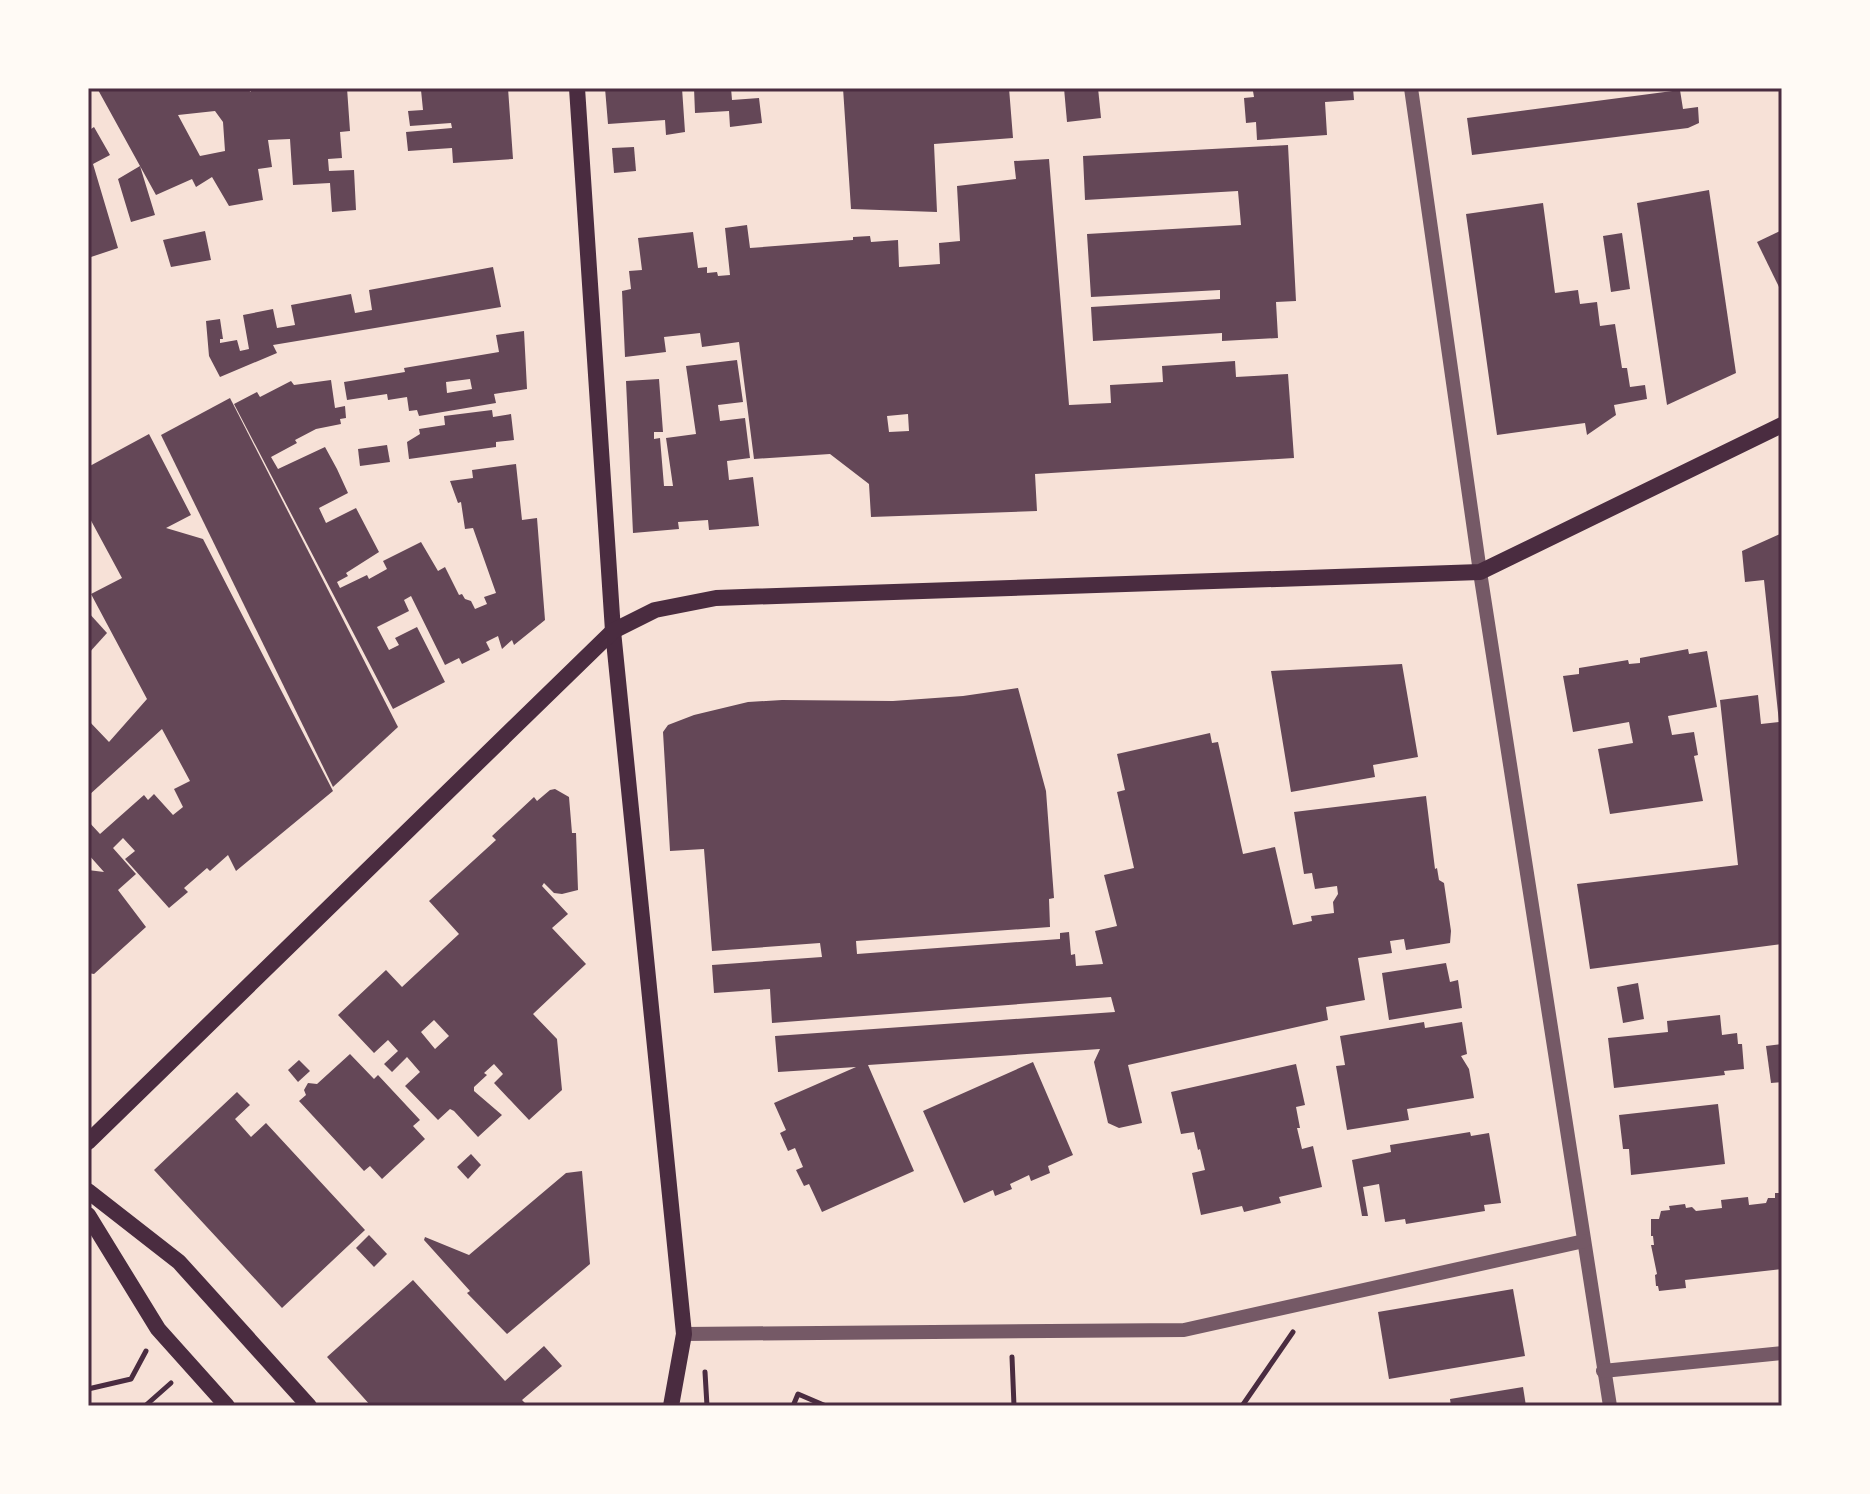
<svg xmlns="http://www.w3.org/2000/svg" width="1870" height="1494" font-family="Cabin,sans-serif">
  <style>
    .building { fill: #644757; fill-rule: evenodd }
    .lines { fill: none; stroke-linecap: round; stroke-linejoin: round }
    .path { stroke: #4a2c40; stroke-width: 5 }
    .tertiary { stroke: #755966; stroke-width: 14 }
    .secondary { stroke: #4a2c40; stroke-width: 16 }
    .neatline { fill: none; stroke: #4a2c40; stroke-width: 3 }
  </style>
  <rect width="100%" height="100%" fill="#f7e1d7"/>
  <g class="building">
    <path d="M97 88H245L251 92V88H347L350 131 340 132 342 158 328 159 329 171 354 170 356 210 332 212 330 183 293 185 290 139 268 140 272 167 258 169 263 200 229 206 212 177 196 187 192 179 156 195 140 166 155 215 131 222 118 179 140 166ZM215 111 223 122 225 151 200 156 178 115Z"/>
    <path d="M442 88H508L513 159 453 163 452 148 408 151 406 132 452 128 451 123 410 126 408 111 423 110 421 90Z"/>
    <path d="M605 88H682L685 132 666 135 665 120 608 124Z"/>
    <path d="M694 88H731L732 100 759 98 762 123 730 127 729 111 695 113Z"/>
    <path d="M843 88H1009L1013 138 934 144 937 212 851 209Z"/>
    <path d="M1064 88H1098L1101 118 1067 122Z"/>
    <path d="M1298 88H1353L1354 100 1325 102 1327 135 1257 140 1256 122 1246 123 1244 98 1254 97 1253 91Z"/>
    <path d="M1680 90 1683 109 1698 107 1699 123 1688 128 1472 155 1467 118Z"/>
    <path d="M88 123 91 129 94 127 110 155 93 164 118 248 88 258Z"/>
    <path d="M1288 145 1296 301 1276 302 1278 338 1222 341V333L1093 341 1091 307 1220 299V290L1091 297 1087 234 1241 225 1238 191 1085 200 1083 156Z"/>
    <path d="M634 147 636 171 614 173 612 148Z"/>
    <path d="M1049 159 1069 405 1111 403 1110 385 1163 382 1162 366 1235 361 1236 377 1288 374 1294 458 1035 474 1037 511 871 517 869 484 830 454 754 459 739 342 702 347 700 333 664 337 666 352 625 357 622 291 631 289 629 271 642 270 638 238 693 232 698 268 707 267V273L717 272 718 276 730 275 725 228 747 225 750 248 853 240V237L870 236 871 242 898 240 899 267 940 264 939 243 960 241 957 186 1016 179 1014 161ZM908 414 909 431 889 432 887 416Z"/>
    <path d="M1709 190 1736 373 1667 405 1637 203Z"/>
    <path d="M1543 203 1555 293 1578 290 1580 304 1597 302 1600 326 1615 324 1622 368H1627L1630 387 1645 385 1647 399 1614 405 1616 415 1587 435 1585 423 1497 435 1466 214Z"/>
    <path d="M1782 230V293L1757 242Z"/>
    <path d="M205 231 211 260 171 267 163 240Z"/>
    <path d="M1622 233 1630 289 1611 292 1603 236Z"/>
    <path d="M493 267 501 307 273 345 277 353 220 377 209 356 206 321 220 319 223 339H220V343L237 340 240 351 249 349 243 315 273 309 277 328 295 325 291 305 351 294 355 313 372 310 369 290Z"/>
    <path d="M524 331 527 389 494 394 496 403 419 416 417 410 409 411 407 397 388 400 387 394 347 400 344 382 405 372 404 368 499 352 496 335ZM470 379 472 389 447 393 446 382Z"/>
    <path d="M737 360 743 402 718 405 720 421 745 418 750 458 727 461 729 480 753 477 759 526 709 530 708 520 678 522 679 529 633 533 626 381 659 379 663 432H654V439L660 438 664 486H673L666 438 696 434 686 366Z"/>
    <path d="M331 380 335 408 345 406 346 418 340 419 341 424 316 429 295 440 297 443 271 457 278 469 325 447 337 469 348 493 319 508 326 523 356 508 379 552 346 573 348 576 337 582 340 588 367 575 369 579 387 569 383 561 421 542 438 571 445 567 459 595 462 594 465 599 471 601 475 609 487 604 484 597 496 593 473 528 465 529 461 502 458 503 450 481 473 478 472 470 516 464 522 520 537 518 545 620 514 645 512 640 502 649 498 636 486 642 490 650 462 664 459 658 445 665 411 596 404 600 409 611 377 627 389 650 399 645 395 638 417 627 445 682 393 709 234 404 257 392 260 397 291 381 294 385Z"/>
    <path d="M230 398 398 727 333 787 161 435Z"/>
    <path d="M492 410 493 417 511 414 514 440 496 442V447L409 459 407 442 420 434 419 429 445 425 444 416Z"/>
    <path d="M149 434 191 515 166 528 203 539 333 791 236 871 228 855 210 871 207 868 184 888 188 892 169 908 125 859 135 851 123 838 113 848 136 874 118 890 146 927 94 974 88 973V870L104 872 88 854V821L100 834 144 795 148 800 154 794 173 815 183 807 174 789 190 781 162 729 88 796V720L109 742 147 699 91 594 122 578 88 515V467Z"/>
    <path d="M387 445 390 462 360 466 358 449Z"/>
    <path d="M1782 533V944L1590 969 1577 884 1738 865 1720 700 1758 695 1761 724 1779 722 1764 580 1745 582 1742 551Z"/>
    <path d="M88 612 107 633 88 654Z"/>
    <path d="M1688 649 1689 654 1707 651 1717 707 1668 716 1672 735 1694 732 1698 755 1694 756 1703 801 1610 814 1598 749 1633 743 1629 722 1573 732 1563 676 1579 674V668L1628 660 1629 664 1640 663V658Z"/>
    <path d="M1402 664 1418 757 1373 765 1375 777 1291 792 1271 671Z"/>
    <path d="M1018 688 1046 791 1054 898 1049 899 1050 927 856 941 857 954 1060 939V933L1069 932 1071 955 1075 954 1076 966 1103 964 1095 931 1117 926 1104 875 1134 868 1117 792 1125 790 1117 754 1210 733 1212 743 1218 742 1243 854 1275 847 1293 925 1312 921 1311 916 1334 913 1333 902 1338 894 1337 886 1315 889 1312 873 1304 874 1294 812 1426 796 1435 869 1437 868 1439 880 1444 883 1451 931 1450 943 1406 950 1404 939 1390 941 1392 953 1358 958 1365 1000 1326 1007 1328 1020 1128 1065 1142 1123 1119 1128 1108 1123 1094 1062 1100 1049 868 1065 914 1171 822 1212 809 1184 804 1186 796 1170 803 1167 795 1148 788 1151 780 1133 786 1130 774 1103 856 1067 778 1072 775 1036 1115 1012 1111 997 772 1023 770 989 714 993 712 965 822 957 820 943 712 951 704 849 670 851 663 732 668 725 694 715 748 702 782 700 893 701 963 696Z"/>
    <path d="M555 789 569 797 572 833H576L578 890 562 894 554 893 544 883 542 886 568 914 552 928 586 964 533 1014 557 1039 562 1090 529 1120 494 1083 503 1074 494 1064 484 1073 487 1075 474 1087V1091L502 1115 478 1137 454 1111 450 1109 438 1120 405 1086 420 1072 407 1057 392 1072 384 1064 398 1051 388 1040 374 1053 338 1015 386 970 402 987 459 934 429 901 496 840 492 836 534 797 537 801 550 790ZM434 1020 449 1036 435 1049 421 1032Z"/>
    <path d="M1446 963 1450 982 1458 980 1462 1008 1389 1020 1382 973Z"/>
    <path d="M1638 983 1644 1019 1623 1023 1617 987Z"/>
    <path d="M1720 1015 1722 1035 1737 1033 1738 1044H1742L1744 1069 1724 1071 1725 1075 1614 1088 1608 1038 1668 1032 1667 1021Z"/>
    <path d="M1424 1022 1425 1028 1462 1022 1467 1054 1461 1056 1469 1069 1474 1098 1407 1109 1409 1120 1347 1130 1336 1066 1345 1065 1340 1036Z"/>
    <path d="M1782 1044V1082L1771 1083 1766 1046Z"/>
    <path d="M350 1054 374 1079 378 1075 420 1120 413 1126 425 1139 382 1179 370 1166 364 1171 299 1101 306 1095 304 1090 308 1083 317 1084Z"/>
    <path d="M299 1060 310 1071 298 1082 288 1070Z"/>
    <path d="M1033 1062 1073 1155 1048 1166 1050 1173 1031 1181 1029 1175 1010 1184 1012 1189 995 1196 993 1190 964 1203 923 1111Z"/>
    <path d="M1296 1064 1305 1105 1296 1107 1300 1128H1297L1302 1149 1313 1146 1322 1187 1279 1197 1281 1203 1244 1212 1242 1206 1201 1215 1192 1173 1205 1170 1200 1149 1198 1150 1194 1132 1181 1134 1171 1092Z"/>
    <path d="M237 1092 250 1105 235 1119 251 1137 266 1123 365 1230 282 1308 154 1170Z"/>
    <path d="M1718 1104 1725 1164 1631 1175 1629 1149H1623L1619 1115Z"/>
    <path d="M1470 1132 1471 1136 1489 1133 1501 1203 1484 1205 1485 1211 1406 1224 1405 1219 1385 1222 1379 1184 1363 1187 1368 1216H1362L1352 1160 1391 1152 1390 1145Z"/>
    <path d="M471 1154 481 1165 468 1179 457 1167Z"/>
    <path d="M582 1171 590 1264 507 1334 467 1293 470 1291 424 1240 425 1237 469 1255 566 1173Z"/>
    <path d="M1775 1193H1782V1269L1685 1280 1686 1288 1659 1291 1658 1286H1656L1655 1275 1657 1274 1651 1245H1654L1653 1236H1651V1219H1659L1661 1211 1670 1210 1669 1206 1685 1204 1686 1208 1692 1207 1696 1211 1722 1208 1721 1200 1748 1197 1749 1205 1766 1203 1768 1198H1775Z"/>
    <path d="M369 1235 387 1254 374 1267 356 1248Z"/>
    <path d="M413 1280 505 1381 544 1346 562 1366 522 1400 528 1406H371L327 1357Z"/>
    <path d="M1513 1289 1525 1356 1389 1379 1378 1312Z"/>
    <path d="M1523 1387 1526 1406H1451L1450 1399Z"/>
  </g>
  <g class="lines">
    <g class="path">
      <path d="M1012 1357 1014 1406"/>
      <path d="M705 1372 707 1406"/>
      <path d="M88 1389 131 1379 146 1351"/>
      <path d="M145 1406 171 1383"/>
      <path d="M793 1406 798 1394 826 1406"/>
      <path d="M1242 1406 1293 1332"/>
    </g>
    <g class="tertiary">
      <path d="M1411 88 1480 572 1610 1406"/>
      <path d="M684 1334 1184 1330 1584 1241"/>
      <path d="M1603 1371 1782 1353"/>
    </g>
    <g class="secondary">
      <path d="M577 88 613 631 684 1334 671 1406"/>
      <path d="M88 1142 613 631 655 610 716 598 1480 572 1782 425"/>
      <path d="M88 1191 179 1262 309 1406"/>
      <path d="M88 1215 158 1329 227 1406"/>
    </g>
  </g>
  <rect width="1870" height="1494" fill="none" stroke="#fffaf5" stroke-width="180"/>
  <rect x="90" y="90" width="1690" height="1314" class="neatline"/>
</svg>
